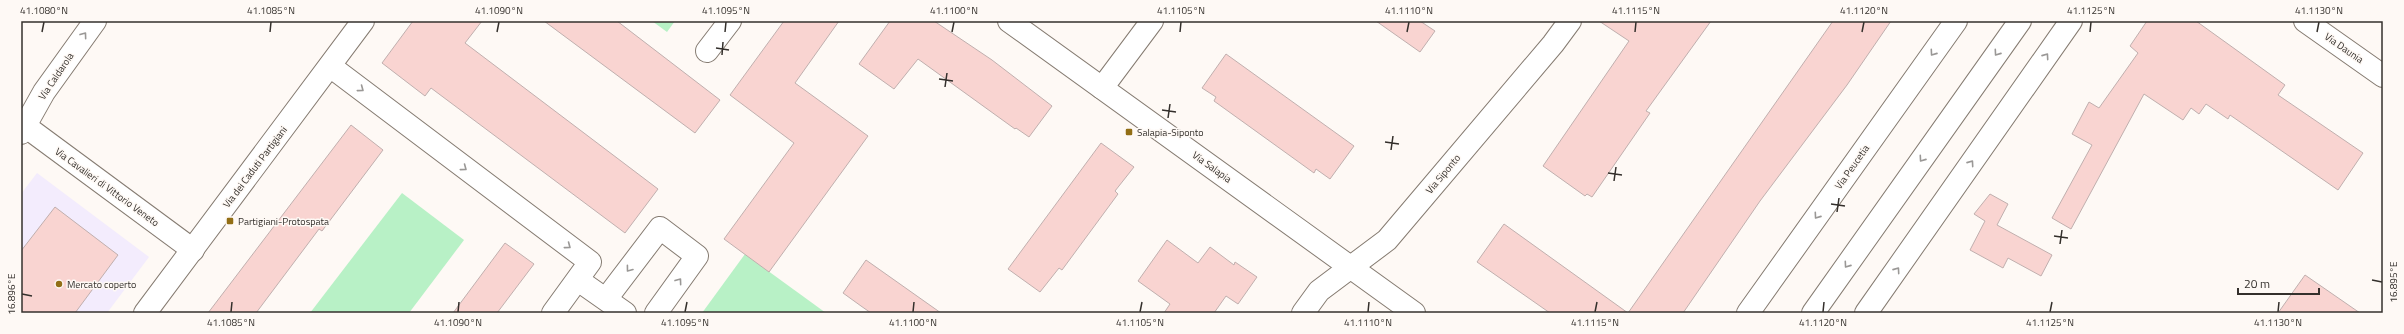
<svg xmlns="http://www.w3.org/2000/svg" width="2404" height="334" font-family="'Titillium Web',sans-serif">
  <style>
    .commercial { fill: #f3ecfd }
    .green { fill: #b8f1c6 }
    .building { fill: #f9d4d1; stroke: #c0afae }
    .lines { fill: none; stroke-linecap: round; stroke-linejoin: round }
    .minor-casing { stroke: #857b71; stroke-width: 24 }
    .tertiary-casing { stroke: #857b71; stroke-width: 24 }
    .minor { stroke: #fff; stroke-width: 22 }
    .tertiary { stroke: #fff; stroke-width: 22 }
    .oneway { stroke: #9a9896 }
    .ticks { fill: none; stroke: #34302c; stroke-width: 1.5 }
    .poi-dot { fill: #926e15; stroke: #fef9f5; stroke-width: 1.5 }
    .labels { text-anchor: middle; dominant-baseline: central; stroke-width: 3; stroke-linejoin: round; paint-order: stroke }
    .street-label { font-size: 10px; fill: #34302c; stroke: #fef9f5 }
    .poi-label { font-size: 10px; fill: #34302c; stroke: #fef9f5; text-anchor: start }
    .neatline { fill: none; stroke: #34302c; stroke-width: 1.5 }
    .ticks-label { font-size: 10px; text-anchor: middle; fill: #34302c }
  </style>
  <rect width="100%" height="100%" fill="#fef9f5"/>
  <path class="commercial" d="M37 173 149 257 107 313H21V194Z"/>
  <g class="green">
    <path d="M652 21H675L667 32Z"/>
    <path d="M402 193 464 240 409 313H310Z"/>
    <path d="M745 254 826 313H702Z"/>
  </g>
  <g class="building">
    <path d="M413 21H482L465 43 658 189 625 233 431 88 425 96 382 63Z"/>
    <path d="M544 21H617L720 100 695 133Z"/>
    <path d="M784 21H839L795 83 868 136 769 272 724 239 794 143 730 95Z"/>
    <path d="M890 21H934L992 60 1052 106 1029 137 1016 128 1015 129 918 59 894 89 859 64Z"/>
    <path d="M1376 21H1420L1435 31 1420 52Z"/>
    <path d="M1599 21H1711L1646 111 1650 113 1592 197 1587 194 1585 196 1543 166 1629 41Z"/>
    <path d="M1833 21H1891L1847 85 1760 201 1683 313H1550L1477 262 1504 224 1628 313Z"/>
    <path d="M2147 21H2196L2285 85 2278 95 2363 153 2338 190 2230 115 2228 119 2206 104 2199 114 2191 108 2183 120 2144 94 2071 229 2052 218 2092 145 2072 134 2089 102 2099 108 2138 53 2130 46Z"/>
    <path d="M1226 54 1354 146 1330 179 1316 169 1314 173 1214 101 1216 97 1202 88Z"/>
    <path d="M351 125 383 150 322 231 319 229 256 313H208Z"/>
    <path d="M1101 143 1134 167 1115 191 1118 194 1062 270 1059 268 1040 292 1008 269Z"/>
    <path d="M1990 194 2008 204 1997 225 2052 255 2041 276 2008 258 2003 268 1970 250 1985 221 1974 214Z"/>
    <path d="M55 207 118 255 75 313H21V251Z"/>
    <path d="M1167 240 1198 263 1210 247 1234 265 1235 262 1257 277 1238 304 1226 296 1214 313H1164L1170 304 1138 281Z"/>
    <path d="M505 243 534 264 497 313H453Z"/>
    <path d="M866 260 941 313H871L861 306 843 293Z"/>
    <path d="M2305 275 2360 313H2278Z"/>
  </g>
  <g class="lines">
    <defs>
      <g id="minor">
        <path d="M1009 21 1414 313"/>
        <path d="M2305 21 2383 76"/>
        <path d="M707 51 730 21"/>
        <path d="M330 66 590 262 553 313"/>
        <path d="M1102 88 1152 21"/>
        <path d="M21 123 193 250"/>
        <path d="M578 280 625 313"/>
        <path d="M606 299 660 228 697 256 656 313"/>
        <path d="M145 313 363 21"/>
        <path d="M1303 313 1319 291 1387 240 1553 44 1570 21"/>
        <path d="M1748 313 1956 21"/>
        <path d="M1813 313 2020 21"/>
        <path d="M1866 313 2071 21"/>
      </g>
      <path id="tertiary" d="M21 133 44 92 95 21"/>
    </defs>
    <use href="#minor" class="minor-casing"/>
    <use href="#tertiary" class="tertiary-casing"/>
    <use href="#minor" class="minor"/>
    <use href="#tertiary" class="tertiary"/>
  </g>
  <defs><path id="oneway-chevron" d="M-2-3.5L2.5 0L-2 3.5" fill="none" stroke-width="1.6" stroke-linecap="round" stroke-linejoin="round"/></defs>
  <g class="oneway">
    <use href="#oneway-chevron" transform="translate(84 35) rotate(-54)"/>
    <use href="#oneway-chevron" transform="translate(1933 53) rotate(125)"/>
    <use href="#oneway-chevron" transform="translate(1997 53) rotate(125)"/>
    <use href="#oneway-chevron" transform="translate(2046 56) rotate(-55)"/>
    <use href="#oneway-chevron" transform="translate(361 89) rotate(37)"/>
    <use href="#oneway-chevron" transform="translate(1922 159) rotate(125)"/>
    <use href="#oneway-chevron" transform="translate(1971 163) rotate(-55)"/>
    <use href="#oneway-chevron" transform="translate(464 168) rotate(37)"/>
    <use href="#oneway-chevron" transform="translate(1817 216) rotate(125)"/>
    <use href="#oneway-chevron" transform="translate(568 246) rotate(37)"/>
    <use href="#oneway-chevron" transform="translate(1847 265) rotate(125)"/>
    <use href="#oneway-chevron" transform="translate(629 269) rotate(127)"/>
    <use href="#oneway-chevron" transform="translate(1897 270) rotate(-55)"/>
    <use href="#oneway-chevron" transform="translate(679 281) rotate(-54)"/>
  </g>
  <path class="ticks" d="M42 32 44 22M270 32 271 22M497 32 499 22M725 32 726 22M952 32 954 22M1180 32 1181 22M1407 32 1409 22M1635 32 1636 22M1862 32 1864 22M2090 32 2091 22M2317 32 2319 22M716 48 729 50M722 55 723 42M939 79 953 81M945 87 947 73M1162 110 1176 112M1168 118 1170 104M1385 142 1399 144M1391 150 1393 136M1608 173 1622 175M1614 181 1616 167M1831 204 1845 206M1837 212 1839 198M2054 236 2068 238M2060 244 2062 230M2372 280 2382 282M22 294 32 296M231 312 232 302M458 312 459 302M685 312 687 302M913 312 914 302M1140 312 1142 302M1368 312 1369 302M1595 312 1597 302M1823 312 1824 302M2050 312 2052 302M2278 312 2279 302"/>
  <g class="poi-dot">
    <rect x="1125" y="128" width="8" height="8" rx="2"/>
    <rect x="226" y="217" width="8" height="8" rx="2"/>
    <circle cx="59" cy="284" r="4"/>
  </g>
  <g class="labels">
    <g class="street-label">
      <text transform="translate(2344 48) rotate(35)">Via Daunia</text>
      <text transform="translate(56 76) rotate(-56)">Via Caldarola</text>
      <text transform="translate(255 167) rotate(-53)">Via dei Caduti Partigiani</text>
      <text transform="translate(1212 167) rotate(36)">Via Salapia</text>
      <text transform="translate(1852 167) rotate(-55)">Via Peucetia</text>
      <text transform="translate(1443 174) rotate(-50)">Via Siponto</text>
      <text transform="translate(107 187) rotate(36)">Via Cavalieri di Vittorio Veneto</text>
    </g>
    <g class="poi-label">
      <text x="1137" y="132">Salapia-Siponto</text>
      <text x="238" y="221">Partigiani-Protospata</text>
      <text x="67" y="284">Mercato coperto</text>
    </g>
  </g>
  <rect width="2404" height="334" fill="none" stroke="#fef9f5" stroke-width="44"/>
  <path d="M2238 288v6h81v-6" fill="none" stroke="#34302c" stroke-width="2"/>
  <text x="2244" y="288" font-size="12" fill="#34302c" stroke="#fef9f5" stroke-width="3" paint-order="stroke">20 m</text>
  <rect x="22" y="22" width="2360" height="290" class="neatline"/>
  <g class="ticks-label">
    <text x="44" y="14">41.1080°N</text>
    <text x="271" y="14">41.1085°N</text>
    <text x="499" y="14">41.1090°N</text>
    <text x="726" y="14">41.1095°N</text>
    <text x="954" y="14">41.1100°N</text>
    <text x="1181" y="14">41.1105°N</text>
    <text x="1409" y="14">41.1110°N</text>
    <text x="1636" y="14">41.1115°N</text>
    <text x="1864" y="14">41.1120°N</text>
    <text x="2091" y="14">41.1125°N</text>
    <text x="2319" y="14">41.1130°N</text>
    <text transform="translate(2393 282) rotate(-90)" y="4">16.895°E</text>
    <text transform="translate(11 294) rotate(-90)" y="4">16.896°E</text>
    <text x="231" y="326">41.1085°N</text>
    <text x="458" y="326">41.1090°N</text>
    <text x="685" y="326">41.1095°N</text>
    <text x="913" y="326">41.1100°N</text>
    <text x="1140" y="326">41.1105°N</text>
    <text x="1368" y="326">41.1110°N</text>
    <text x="1595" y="326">41.1115°N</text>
    <text x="1823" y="326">41.1120°N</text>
    <text x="2050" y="326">41.1125°N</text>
    <text x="2278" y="326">41.1130°N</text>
  </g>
</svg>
